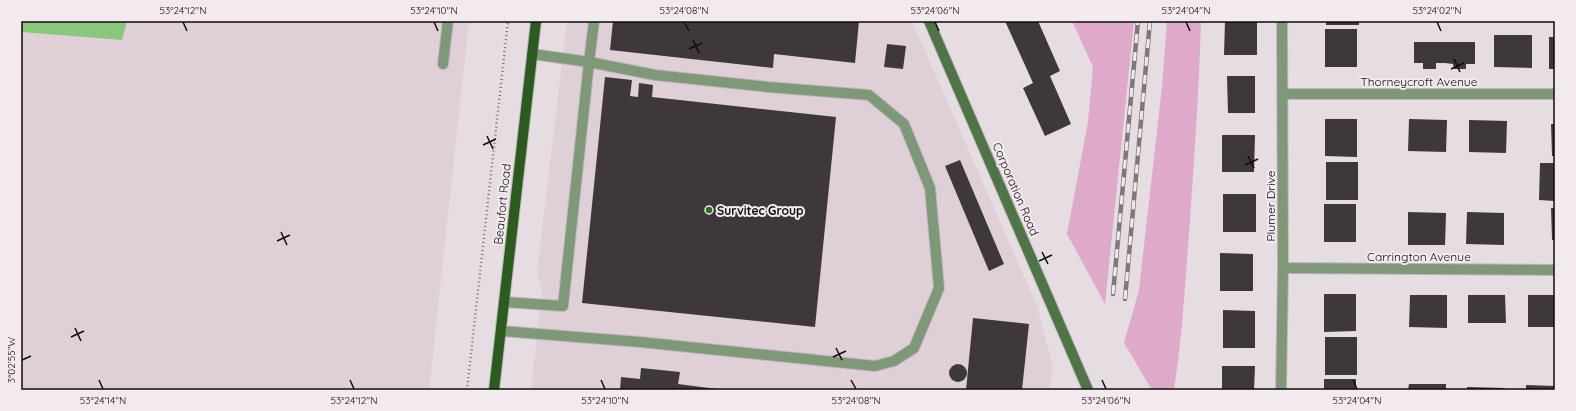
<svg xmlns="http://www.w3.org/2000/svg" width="1576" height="411" font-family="Quicksand,sans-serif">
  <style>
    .built { fill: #dfd0d8 }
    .green { fill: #dfa9c9 }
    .water { fill: #8ac67b }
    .building { fill: #3e373b }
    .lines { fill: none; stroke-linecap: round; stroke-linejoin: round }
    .lane-casing { stroke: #beb7bb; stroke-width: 12 }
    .street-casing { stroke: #beb7bb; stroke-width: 12 }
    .secondary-casing { stroke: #beb7bb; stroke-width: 12 }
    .primary-casing { stroke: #beb7bb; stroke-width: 12 }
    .path { stroke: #777275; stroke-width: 2.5; stroke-dasharray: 1 3; stroke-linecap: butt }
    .lane { stroke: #7e9878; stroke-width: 10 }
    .street { stroke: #7e9878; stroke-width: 10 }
    .secondary { stroke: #4f7446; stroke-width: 10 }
    .primary { stroke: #2c5b20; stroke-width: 10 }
    .rail-casing { stroke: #7e787b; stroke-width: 4.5 }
    .rail { stroke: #f2eaef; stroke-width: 3; stroke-dasharray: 9; stroke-linecap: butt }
    .ticks { fill: none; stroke: #0f0c0e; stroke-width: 1.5 }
    .poi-dot { fill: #2b7213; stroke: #f2eaef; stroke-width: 1.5 }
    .labels { text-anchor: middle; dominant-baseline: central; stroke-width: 4; stroke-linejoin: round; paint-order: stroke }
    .street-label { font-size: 12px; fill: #0f0c0e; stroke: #f2eaef }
    .poi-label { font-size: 12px; font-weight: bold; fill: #0f0c0e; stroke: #f2eaef; text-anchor: start }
    .neatline { fill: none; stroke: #0f0c0e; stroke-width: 1.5 }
    .ticks-label { font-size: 10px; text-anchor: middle; fill: #0f0c0e }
  </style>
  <rect width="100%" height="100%" fill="#e5dde1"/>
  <g class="built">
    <path d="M127 21H469L429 390H21V32L122 40Z"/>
    <path d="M567 21H912L1037 306 1053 366 1050 390H531L542 292 537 273Z"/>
  </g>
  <g class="green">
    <path d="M1072 21H1134L1105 304 1067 234 1088 122 1093 67Z"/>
    <path d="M1167 21H1201C1199 92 1194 162 1189 233 1185 285 1182 338 1174 390H1152L1124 343 1139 290 1162 87Z"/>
  </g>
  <path class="water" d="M21 21H127L122 40 21 32Z"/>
  <g class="building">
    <path d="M613 21H859L855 63 774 54 773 68 610 50Z"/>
    <path d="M1005 21H1038L1060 71 1050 76 1071 124 1045 136 1023 88 1033 83Z"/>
    <path d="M1225 21H1257V55H1224Z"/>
    <rect x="1326" y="21" width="33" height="4"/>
    <rect x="1325" y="29" width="32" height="38"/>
    <path d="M1494 35H1532V68L1494 67Z"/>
    <rect x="1549" y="37" width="6" height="32"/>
    <path d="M1414 42H1475V64H1466V69H1454L1453 64 1445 63H1436V69H1423V63H1414Z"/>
    <path d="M887 44 906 46 903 69 884 67Z"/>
    <path d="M1227 76H1255V113H1228Z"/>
    <path d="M605 77 632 80 630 96 638 97 639 83 653 85 652 97 836 117 815 327 582 303Z"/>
    <path d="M1325 119H1357V157L1325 156Z"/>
    <path d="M1409 119 1447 120 1446 152 1408 151Z"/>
    <path d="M1469 120 1507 121 1506 153 1469 152Z"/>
    <path d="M1551 124H1555V156H1552Z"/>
    <path d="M1222 135H1255L1254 172H1222Z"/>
    <path d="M960 160 1004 264 989 271 945 166Z"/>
    <rect x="1326" y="162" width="32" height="38"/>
    <path d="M1540 163H1555V201L1539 200Z"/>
    <rect x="1223" y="194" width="33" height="38"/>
    <rect x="1324" y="204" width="32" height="38"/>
    <path d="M1551 208H1555V240H1552Z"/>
    <path d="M1408 212 1446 213 1445 245H1408Z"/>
    <path d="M1467 212 1504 213V245L1466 244Z"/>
    <path d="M1220 253 1253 254V291H1220Z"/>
    <path d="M1324 294H1356V331L1324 332Z"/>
    <path d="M1410 295H1447V328L1409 327Z"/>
    <path d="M1468 295H1505L1506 323H1468Z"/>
    <rect x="1528" y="295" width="27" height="32"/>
    <path d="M1223 310 1255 311V348H1223Z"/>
    <path d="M973 318 1029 324 1022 390H966Z"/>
    <rect x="1325" y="337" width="32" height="38"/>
    <circle cx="958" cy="373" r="9"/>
    <path d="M1222 366H1255L1254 390H1222Z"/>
    <path d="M641 368 680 372 678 384 725 390H620L621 377 640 379Z"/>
    <rect x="1324" y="379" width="32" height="11"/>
    <path d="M1409 384H1446V390H1408Z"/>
    <path d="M1526 385 1555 386V390H1526Z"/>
    <path d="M1467 387 1505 388V390H1467Z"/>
  </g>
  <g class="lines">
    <defs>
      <g id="lane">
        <path d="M443 64 448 21"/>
        <path d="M504 302 563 306 589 62 532 54"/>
        <path d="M501 331 640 342 875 366 894 361 914 348 939 288 930 188 904 124 869 95 768 87 655 75 589 62 594 21"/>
      </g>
      <g id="street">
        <path d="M1283 94H1555"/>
        <path d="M1283 268 1555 270"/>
        <path d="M1281 390 1283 268 1282 21"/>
      </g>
      <path id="secondary" d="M929 21 1088 390"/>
      <path id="primary" d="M494 390 536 21"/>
    </defs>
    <use href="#lane" class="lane-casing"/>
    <use href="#street" class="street-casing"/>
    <use href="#secondary" class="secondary-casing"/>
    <use href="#primary" class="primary-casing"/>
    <path class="path" d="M467 390 508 21"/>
    <use href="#lane" class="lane"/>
    <use href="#street" class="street"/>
    <use href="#secondary" class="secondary"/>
    <use href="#primary" class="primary"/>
    <defs>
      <g id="rail">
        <path d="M1113 294 1138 21"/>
        <path d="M1125 299 1150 21"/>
      </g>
    </defs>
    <use href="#rail" class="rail-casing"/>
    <use href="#rail" class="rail"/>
  </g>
  <path class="ticks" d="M183 22 187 31M434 22 438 31M684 22 689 31M935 22 939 31M1186 22 1190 31M1437 22 1441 31M693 40 699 53M689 49 702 43M1454 59 1460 72M1451 69 1464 63M487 136 493 149M483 145 496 139M1248 156 1254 168M1245 165 1258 159M281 232 287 245M277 241 290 235M1042 252 1048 264M1039 261 1052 255M75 328 81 341M71 337 84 331M836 348 842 360M833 357 846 351M22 360 31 356M99 380 103 389M350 380 354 389M601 380 605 389M851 380 856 389M1102 380 1106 389M1353 380 1357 389"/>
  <circle class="poi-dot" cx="709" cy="210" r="4"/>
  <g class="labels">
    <g class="street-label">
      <text x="1419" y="81">Thorneycroft Avenue</text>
      <text transform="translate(1016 189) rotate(67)">Corporation Road</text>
      <text transform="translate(502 204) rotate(-84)">Beaufort Road</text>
      <text transform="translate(1270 206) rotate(-90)">Plumer Drive</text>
      <text x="1419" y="256">Carrington Avenue</text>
    </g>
    <g class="poi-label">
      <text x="717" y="210">Survitec Group</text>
    </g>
  </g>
  <rect width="1576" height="411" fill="none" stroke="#f2eaef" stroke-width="44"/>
  <rect x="22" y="22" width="1532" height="367" class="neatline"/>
  <g class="ticks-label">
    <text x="183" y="14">53°24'12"N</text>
    <text x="434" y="14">53°24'10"N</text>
    <text x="684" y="14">53°24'08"N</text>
    <text x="935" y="14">53°24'06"N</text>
    <text x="1186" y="14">53°24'04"N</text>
    <text x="1437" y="14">53°24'02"N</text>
    <text transform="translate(11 360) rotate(-90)" y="4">3°02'55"W</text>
    <text x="103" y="404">53°24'14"N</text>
    <text x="354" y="404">53°24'12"N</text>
    <text x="605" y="404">53°24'10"N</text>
    <text x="856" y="404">53°24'08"N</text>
    <text x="1106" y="404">53°24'06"N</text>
    <text x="1357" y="404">53°24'04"N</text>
  </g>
</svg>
